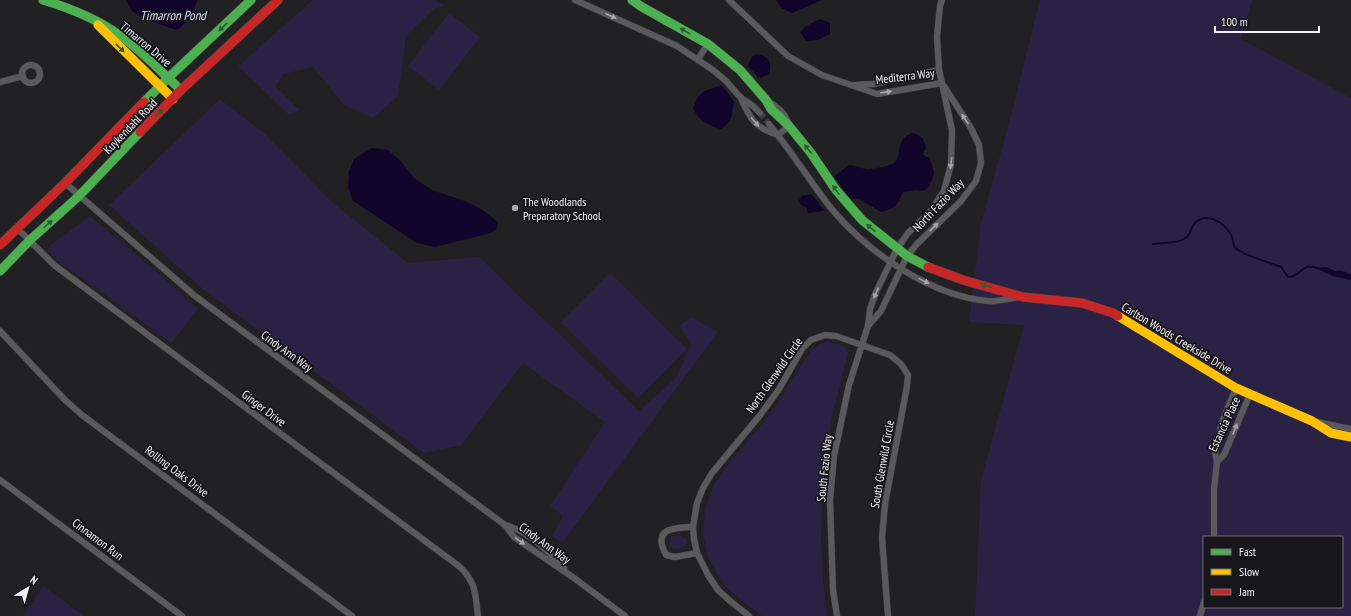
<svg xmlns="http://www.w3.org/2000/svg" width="1351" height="616" font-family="'PT Sans Narrow',sans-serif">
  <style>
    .green { fill: #2a2245; fill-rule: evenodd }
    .water { fill: #12052c }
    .pier { fill: #212023 }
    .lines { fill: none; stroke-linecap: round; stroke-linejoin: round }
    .stream { stroke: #12052c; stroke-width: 2 }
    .street-tunnel { stroke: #404043; stroke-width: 6; stroke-dasharray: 6 3; stroke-linecap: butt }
    .street-casing { stroke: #3c3c3e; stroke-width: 7 }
    .fast-casing { stroke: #3c3c3e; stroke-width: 10 }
    .slow-casing { stroke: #3c3c3e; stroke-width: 10 }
    .jam-casing { stroke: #3c3c3e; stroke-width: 10 }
    .street { stroke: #5a5a5c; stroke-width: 6 }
    .fast { stroke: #4caf50; stroke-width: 9 }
    .slow { stroke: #ffc107; stroke-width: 9 }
    .jam { stroke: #c62828; stroke-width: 9 }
    .oneway { fill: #a6a6a9 }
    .oneway2 { fill: #2e5b33 }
    .poi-dot { fill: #a9a8ac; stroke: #16161b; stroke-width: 1.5 }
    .labels { text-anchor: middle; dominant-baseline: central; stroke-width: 3.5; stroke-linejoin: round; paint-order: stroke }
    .street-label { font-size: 12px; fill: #f2f2f6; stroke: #16161b }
    .poi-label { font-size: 12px; fill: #f2f2f6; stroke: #16161b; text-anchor: start }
    .water-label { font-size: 13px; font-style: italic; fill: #dfdbfc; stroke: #16161b }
  </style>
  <rect width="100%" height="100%" fill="#212023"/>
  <g class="green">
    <path d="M313 0H436L444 6 435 8 406 36 398 96 373 118 344 105 313 67 284 74 275 86 299 110 289 115 238 66Z"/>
    <path d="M1040 0H1252L1241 39 1351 98V616H975L981 480 1024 325 969 322 981 223 1007 131ZM1204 537H1342V607H1204Z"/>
    <path d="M449 13 480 37 439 90 408 66Z"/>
    <path d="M220 99 265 134 332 202 408 263 479 257 639 411 676 378 691 345 680 326 691 317 718 332 562 543 552 536 563 516 550 506 605 422 523 363 461 445 424 453 204 290 109 205Z"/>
    <path d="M90 216 135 253 198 309 171 343 53 257 47 248Z"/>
    <path d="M610 273 687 349 638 398 561 322Z"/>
    <path d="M827 342C836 343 846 345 848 353L832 416 823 477 821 539 823 580 827 616H762L731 592 720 579 708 558 703 533 705 508 714 485 723 471 773 410 811 350 820 344Z"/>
    <path d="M680 535 686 538C690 548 680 550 672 548L669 544 670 539 673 536Z"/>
    <path d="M43 586 84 616H23Z"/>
  </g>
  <g class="water">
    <path d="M126 0H198C193 9 186 27 176 30L142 18 132 11Z"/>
    <path d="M776 0H822L792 13 781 8Z"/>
    <path d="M820 19 830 23V34L818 40 806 41 800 32 806 26Z"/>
    <path d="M758 54C770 57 772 64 769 74L760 78 734 102C730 116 736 118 721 129 709 126 698 120 693 108L698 97 704 91 722 85 748 66 752 56Z"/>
    <path d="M912 133C922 135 925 140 926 149L924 151 923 154 926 157H929L932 165 934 173 932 180 927 189 922 191 916 190 903 192C897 206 896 208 881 212L861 200 851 198 824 211 808 213 807 208 801 205 799 200 802 196 811 194 849 165C856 164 863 170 870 169 876 168 888 167 894 163 903 155 894 140 912 133Z"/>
    <path d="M371 148 388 150 401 161 414 178 432 190 465 201 481 209 498 222 497 228 491 233 435 247 417 243 353 201 348 187 349 171 354 159Z"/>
    <path d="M1322 267H1326L1335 271C1342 269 1345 272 1351 275V280L1332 276 1318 269Z"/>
  </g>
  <g class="pier">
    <path d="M746 65 761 79 735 103 721 84Z"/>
    <path d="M833 175 852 201 826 212 810 192Z"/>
  </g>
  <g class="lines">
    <path class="stream" d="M1153 244C1164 242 1175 244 1184 239 1191 236 1190 229 1194 224 1206 211 1223 222 1230 233 1233 237 1233 244 1235 248L1245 254 1281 267 1288 277C1305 276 1298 261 1320 269"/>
    <path class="street-tunnel" d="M760 113 769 124"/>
    <defs>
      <g id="street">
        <path d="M575 0 677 46 713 70 726 81 741 98 753 106 760 113"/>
        <path d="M729 0 788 56 822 75 877 94 942 83"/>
        <path d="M698 59 708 44"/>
        <circle cx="31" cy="74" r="9"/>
        <path d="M0 82 23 76"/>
        <path d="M854 85 874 84 939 70"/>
        <path d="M741 98C750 119 755 128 778 135"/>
        <path d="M768 101C778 108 786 113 789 126L778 135"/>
        <path d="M769 124C779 137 789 149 798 163 811 180 822 198 836 214 872 255 932 296 988 301 997 302 1008 299 1018 297"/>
        <path d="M65 183 195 296 505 525 514 537 574 578 625 616"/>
        <path d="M17 228 54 265 460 567C477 584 475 594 478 616"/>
        <path d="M868 326 881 311 907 256 917 244 961 201 976 181 981 163 979 145 971 128 944 86"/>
        <path d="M0 331 65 400 82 415 352 616"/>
        <path d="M1317 422 1351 429"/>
        <path d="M1217 462 1224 455 1250 394"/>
        <path d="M0 480 182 616"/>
        <path d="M505 525C529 532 547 550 564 568"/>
        <path d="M693 527C673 528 652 528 666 555L675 557 697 553"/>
        <path d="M1214 537V489L1217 462 1215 452 1222 422 1236 388"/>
        <path d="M749 616 730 601 718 590 708 575 697 553 694 539 693 527 697 503 703 488 712 473 761 414 779 389 802 349 811 340 825 335 836 336 890 355 901 364 908 375 907 386 885 504 882 538 888 616"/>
        <path d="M837 616 833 590 830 500 834 456 849 385 868 326 870 309 876 292 897 249 908 233 930 212 944 191 951 164 952 130 939 70 937 36 940 6 942 0"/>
        <path d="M1200 616 1204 602"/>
      </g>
      <g id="fast">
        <path d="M43 0C73 9 102 21 126 40 146 55 163 74 181 90"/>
        <path d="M632 0 642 7 708 44 740 70 766 100 771 109 789 126 811 153 836 190 862 220 907 256 928 267"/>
        <path d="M144 102 168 78 251 0"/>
        <path d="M0 271 30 240 79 196 140 132"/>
      </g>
      <g id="slow">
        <path d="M98 25 173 99"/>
        <path d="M1118 316 1236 388 1312 421 1331 433 1351 437"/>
      </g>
      <g id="jam">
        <path d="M140 132 181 90 278 0"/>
        <path d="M0 245 65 183 144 102"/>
        <path d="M928 267 963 280 1023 297 1082 303 1113 313 1118 316"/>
      </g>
    </defs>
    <use href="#street" class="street-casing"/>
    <use href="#fast" class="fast-casing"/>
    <use href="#slow" class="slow-casing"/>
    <use href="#jam" class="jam-casing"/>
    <use href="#street" class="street"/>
    <use href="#fast" class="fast"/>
    <use href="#slow" class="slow"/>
    <use href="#jam" class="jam"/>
  </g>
  <defs><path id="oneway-solid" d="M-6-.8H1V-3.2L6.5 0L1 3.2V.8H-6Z"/></defs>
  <g class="oneway">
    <use href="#oneway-solid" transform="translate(611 16) rotate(24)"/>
    <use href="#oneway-solid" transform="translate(886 92) rotate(-9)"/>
    <use href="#oneway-solid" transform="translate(965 119) rotate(-124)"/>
    <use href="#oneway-solid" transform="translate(755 122) rotate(49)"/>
    <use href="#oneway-solid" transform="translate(951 163) rotate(98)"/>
    <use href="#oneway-solid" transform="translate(934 227) rotate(-44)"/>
    <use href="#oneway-solid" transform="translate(924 281) rotate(26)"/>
    <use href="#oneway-solid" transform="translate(876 293) rotate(112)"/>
    <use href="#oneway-solid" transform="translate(1235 429) rotate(-68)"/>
    <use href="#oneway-solid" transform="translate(520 541) rotate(35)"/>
  </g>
  <g class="oneway2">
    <use href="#oneway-solid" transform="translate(223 27) rotate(137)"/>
    <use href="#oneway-solid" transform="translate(685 31) rotate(-150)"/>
    <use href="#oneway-solid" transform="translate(120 48) rotate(43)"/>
    <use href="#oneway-solid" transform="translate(159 113) rotate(-45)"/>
    <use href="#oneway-solid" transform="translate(808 149) rotate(-128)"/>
    <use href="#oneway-solid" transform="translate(836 190) rotate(-126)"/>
    <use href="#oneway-solid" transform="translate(48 224) rotate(-42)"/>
    <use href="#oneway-solid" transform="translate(871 228) rotate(-138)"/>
    <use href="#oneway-solid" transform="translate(986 286) rotate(-166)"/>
  </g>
  <circle class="poi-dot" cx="515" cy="208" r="4"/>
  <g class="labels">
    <g class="street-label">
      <text transform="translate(146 44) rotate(40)">Timarron Drive</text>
      <text transform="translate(905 76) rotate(-7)">Mediterra Way</text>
      <text transform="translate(130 126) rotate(-46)">Kuykendahl Road</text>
      <text transform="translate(938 205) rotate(-46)">North Fazio Way</text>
      <text transform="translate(1177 338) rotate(31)">Carlton Woods Creekside Drive</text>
      <text transform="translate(287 351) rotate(36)">Cindy Ann Way</text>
      <text transform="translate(774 375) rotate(-55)">North Glenwild Circle</text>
      <text transform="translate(264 408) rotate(37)">Ginger Drive</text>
      <text transform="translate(1224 424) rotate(-65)">Estancia Place</text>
      <text transform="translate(882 464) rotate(-80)">South Glenwild Circle</text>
      <text transform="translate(824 468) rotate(-84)">South Fazio Way</text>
      <text transform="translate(177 471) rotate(37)">Rolling Oaks Drive</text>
      <text transform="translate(98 539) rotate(37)">Cinnamon Run</text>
      <text transform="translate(545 543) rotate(36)">Cindy Ann Way</text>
    </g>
    <g class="poi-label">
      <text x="523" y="201">The Woodlands<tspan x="523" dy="14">Preparatory School</tspan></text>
    </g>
    <g class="water-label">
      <text x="173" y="15">Timarron Pond</text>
    </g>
  </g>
  <rect x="1203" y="536" width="140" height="72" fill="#16161b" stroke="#6e6e73"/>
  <rect x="1211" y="549" width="20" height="6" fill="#4caf50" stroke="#6e6e73"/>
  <text x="1239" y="556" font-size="12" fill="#f2f2f6">Fast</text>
  <rect x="1211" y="569" width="20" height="6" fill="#ffc107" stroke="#6e6e73"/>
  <text x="1239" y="576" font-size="12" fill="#f2f2f6">Slow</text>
  <rect x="1211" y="589" width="20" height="6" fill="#c62828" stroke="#6e6e73"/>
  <text x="1239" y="596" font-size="12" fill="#f2f2f6">Jam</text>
  <g transform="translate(28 588) rotate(37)" stroke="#16161b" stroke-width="3" paint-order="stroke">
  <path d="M0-3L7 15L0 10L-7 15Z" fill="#f2f2f6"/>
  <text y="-6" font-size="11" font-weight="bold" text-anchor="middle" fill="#f2f2f6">N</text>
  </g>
  <path d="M1215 26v6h104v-6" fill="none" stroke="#f2f2f6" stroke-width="2"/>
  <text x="1221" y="26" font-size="12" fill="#f2f2f6" stroke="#16161b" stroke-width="3" paint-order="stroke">100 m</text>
</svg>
